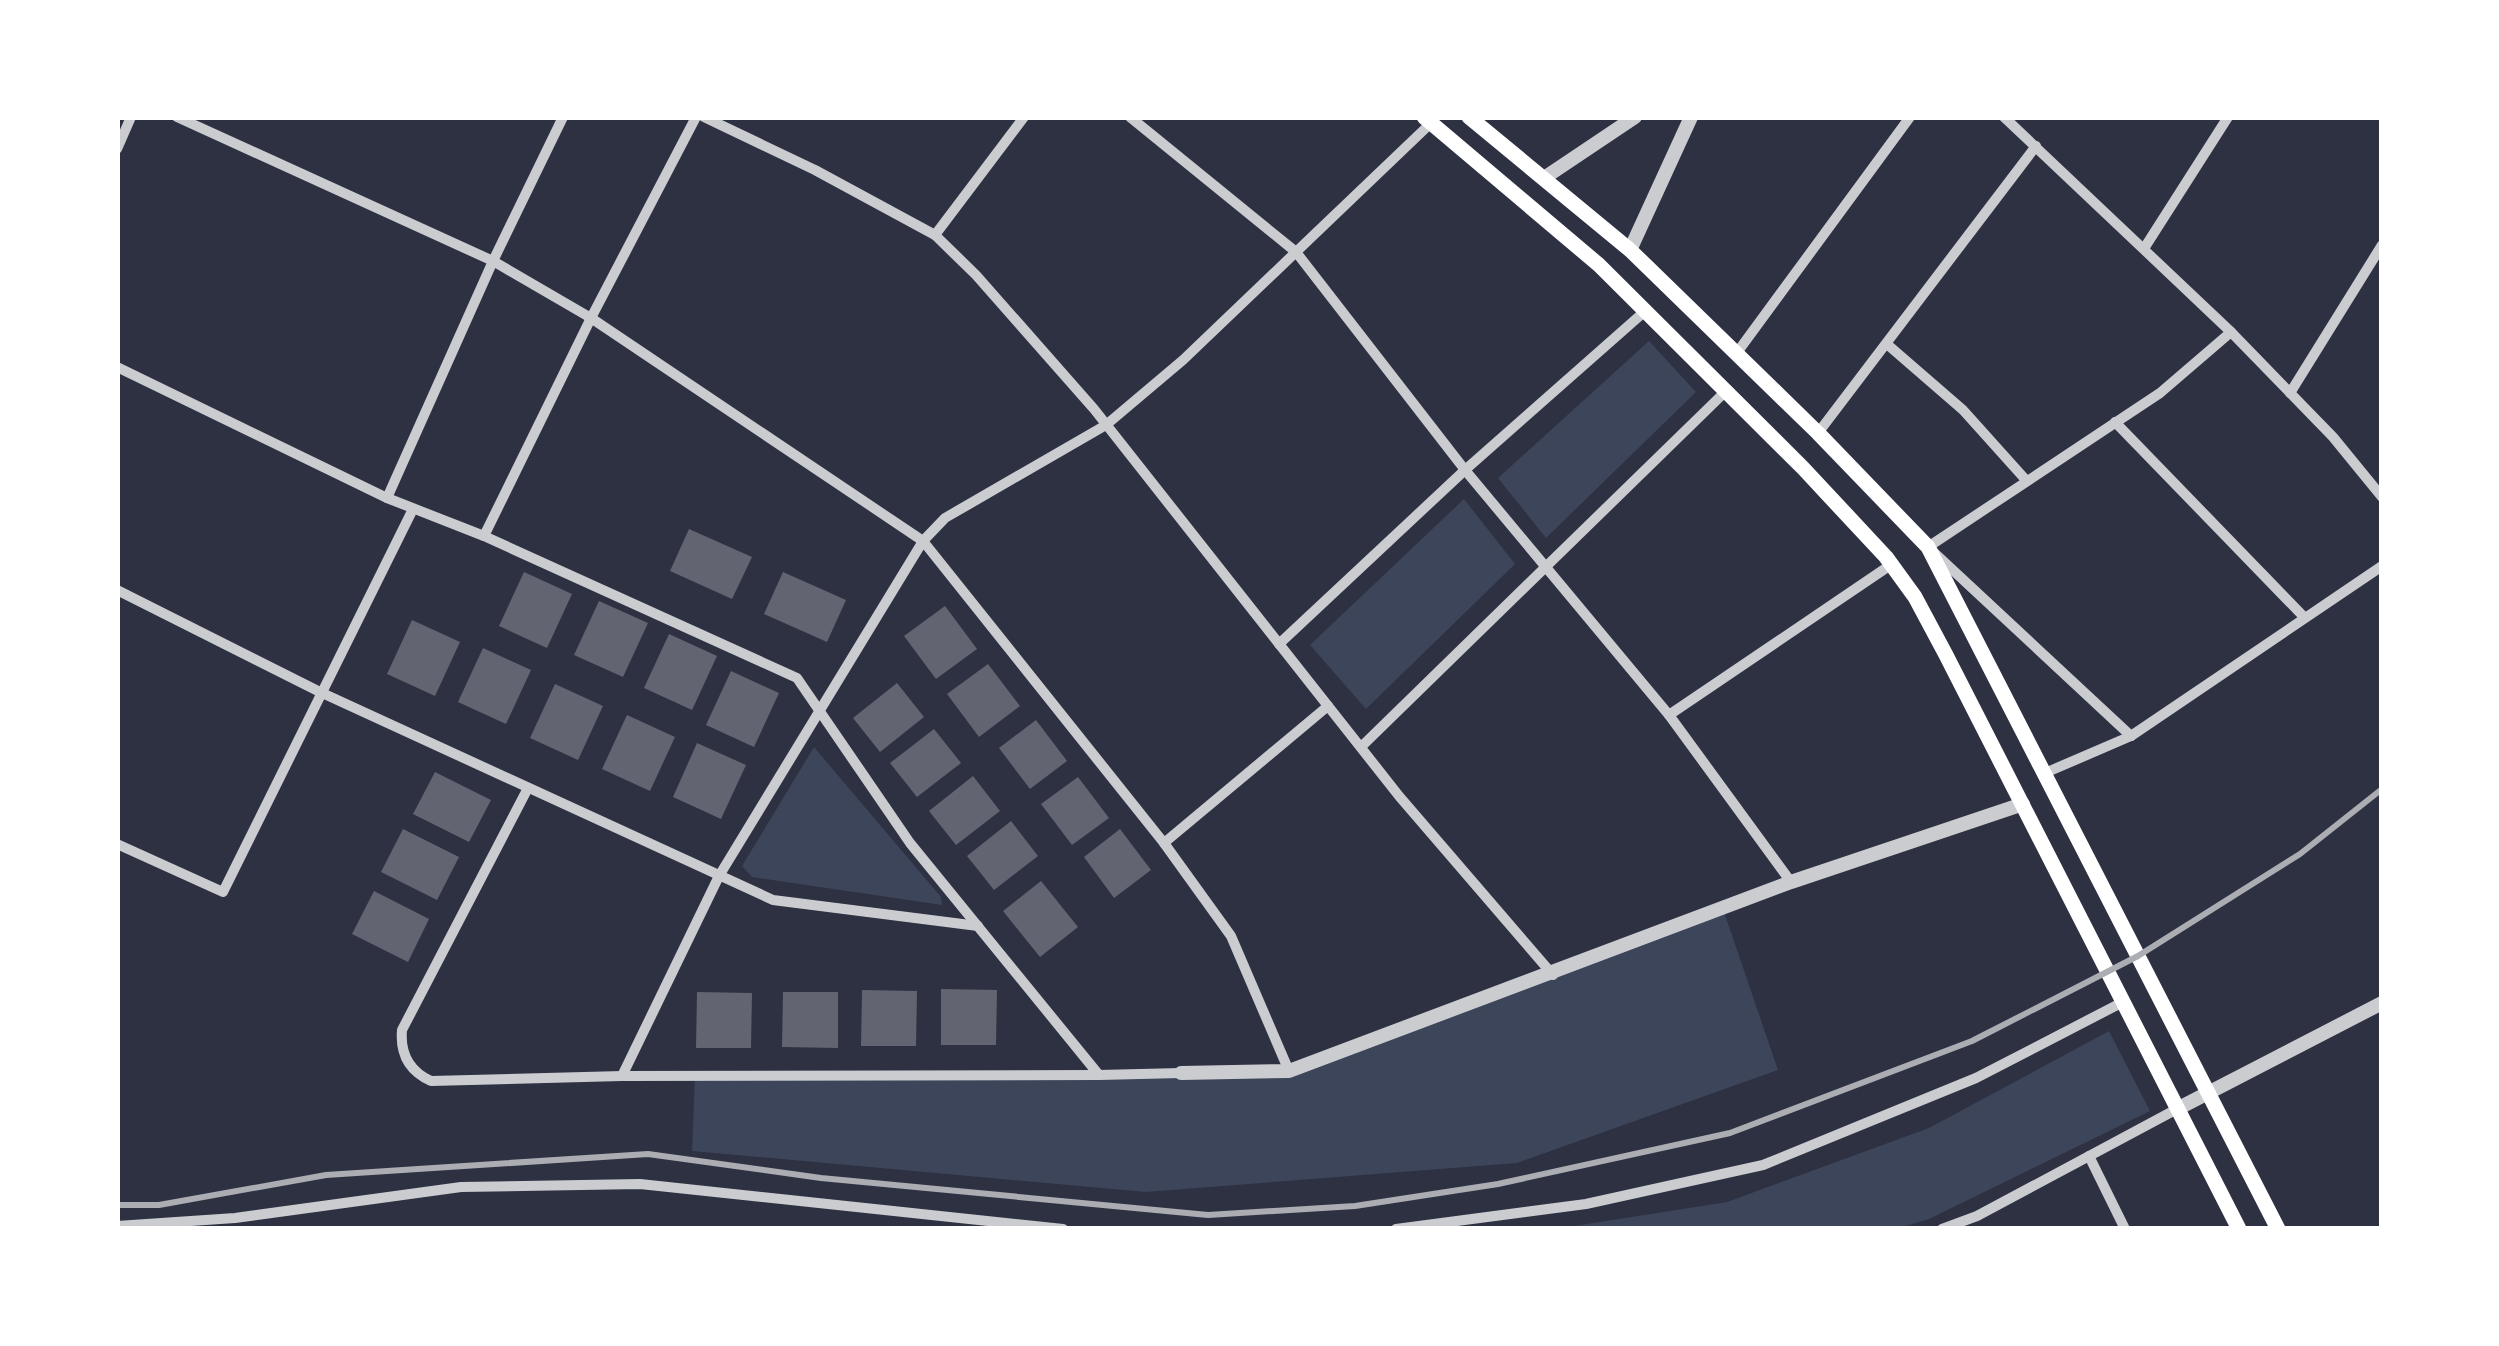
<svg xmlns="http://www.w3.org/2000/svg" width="2499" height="1346" font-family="'Zilla Slab',serif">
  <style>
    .green { fill: #3c4559 }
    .building { fill: #626471 }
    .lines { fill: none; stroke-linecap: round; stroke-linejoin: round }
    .minor { stroke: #caccd0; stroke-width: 10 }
    .tertiary { stroke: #caccd0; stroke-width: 14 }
    .secondary { stroke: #fff; stroke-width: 15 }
    .rail { stroke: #abadb3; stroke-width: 6 }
  </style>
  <rect width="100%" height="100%" fill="#2d3142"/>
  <g class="green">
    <path d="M1649 341 1696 392 1546 538 1498 478Z"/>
    <path d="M1464 499 1515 564 1366 709 1310 645Z"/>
    <path d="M814 747 941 897 942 905 752 877 742 866Z"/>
    <path d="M1723 909 1778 1070 1517 1163 1146 1192 692 1151 695 1076 1289 1071Z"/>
    <path d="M2109 1031 2150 1111 1929 1219 1896 1229H1555L1727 1202 1929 1128Z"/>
  </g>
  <g class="building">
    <path d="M689 529 752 557 732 599 670 571Z"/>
    <path d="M524 572 572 594 547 648 499 626Z"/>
    <path d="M783 572 846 600 827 642 764 614Z"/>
    <path d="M599 601 648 623 623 677 574 655Z"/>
    <path d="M945 606 977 649 936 679 904 636Z"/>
    <path d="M412 620 460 642 435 696 387 674Z"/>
    <path d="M669 634 717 656 692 710 644 688Z"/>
    <path d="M483 648 531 670 506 724 458 702Z"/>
    <path d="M988 664 1020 706 979 737 947 694Z"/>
    <path d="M731 671 779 693 754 747 706 725Z"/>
    <path d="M897 683 924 717 880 752 853 718Z"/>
    <path d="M555 684 603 706 578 760 530 738Z"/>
    <path d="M627 715 675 737 650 791 602 769Z"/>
    <path d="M1036 720 1067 761 1030 789 999 748Z"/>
    <path d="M934 729 961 763 917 797 890 763Z"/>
    <path d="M697 743 746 765 721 819 673 797Z"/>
    <path d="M435 772 491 800 469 842 413 814Z"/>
    <path d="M973 776 1000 811 956 845 929 811Z"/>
    <path d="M1078 777 1109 818 1072 845 1041 804Z"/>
    <path d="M1011 821 1038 856 994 890 967 856Z"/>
    <path d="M403 829 459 857 437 900 381 872Z"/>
    <path d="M1120 829 1151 870 1114 898 1084 857Z"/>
    <path d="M1041 881 1078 927 1040 957 1003 911Z"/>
    <path d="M374 891 429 919 408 962 352 934Z"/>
    <path d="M941 989 997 990 996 1045H941Z"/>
    <path d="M862 990 917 991 916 1046H861Z"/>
    <path d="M697 992 752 993 751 1048H696Z"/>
    <path d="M783 992H838V1048L782 1047Z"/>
  </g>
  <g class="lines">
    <g class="minor">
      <path d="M177 117 493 261 591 318 923 541 1164 843 1231 936 1289 1071"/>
      <path d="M704 117 815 170 935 235 976 275 1094 409 1399 796 1553 975"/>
      <path d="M1130 117 1296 252 1465 470 1669 715 1791 882"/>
      <path d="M2004 117 2231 332 2333 437 2382 497"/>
      <path d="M117 149 131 117"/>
      <path d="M935 235 1024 117"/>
      <path d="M2145 247 2228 117"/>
      <path d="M1888 345 1963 410 2025 479"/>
      <path d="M1736 354 1910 117"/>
      <path d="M117 367 387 498 484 536 797 678 910 843 1099 1075 1181 1073"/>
      <path d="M2290 393 2382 245"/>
      <path d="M2115 422 2304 617"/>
      <path d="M1818 433 2036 146"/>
      <path d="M387 498 493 261 563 117"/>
      <path d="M484 536 591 318 696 117"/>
      <path d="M117 590 320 692 773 900 978 926"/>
      <path d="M1279 644 1465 470 1644 312"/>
      <path d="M1669 715 1892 564"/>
      <path d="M2131 736 1928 547 2160 393 2231 332"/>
      <path d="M1361 747 1725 392"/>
      <path d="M2045 773 2131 736 2382 566"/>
      <path d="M528 788 402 1030C400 1053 409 1071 431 1081L622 1076"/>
      <path d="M1164 843 1328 706"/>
      <path d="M117 844 223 892 413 509"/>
      <path d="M1099 1075 622 1076 719 876 923 541 945 518 1106 425 1183 360 1431 123"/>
      <path d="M2089 1156 2125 1229"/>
      <path d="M117 1226 235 1218 461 1187 640 1184 1063 1229"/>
      <path d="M1396 1229 1586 1204 1763 1165 1976 1078 2123 1002"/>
      <path d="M1942 1229 1977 1216 2177 1109"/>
    </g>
    <g class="tertiary">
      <path d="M1544 178 1635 117"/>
      <path d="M1630 250 1691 117"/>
      <path d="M1181 1073 1289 1071 1791 882 2023 804"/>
      <path d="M2177 1109 2382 1003"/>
    </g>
    <g class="secondary">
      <path d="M1424 117 1599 265 1803 468 1886 557 1915 597 1946 655 2239 1229"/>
      <path d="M1469 117 1630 250 1818 433 1928 547 2278 1229"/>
    </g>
    <path class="rail" d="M117 1205H159L326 1175 648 1154 821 1178 1208 1215 1355 1206 1498 1184 1730 1133 1972 1041 2138 956 2300 854 2382 789"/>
  </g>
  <rect width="2499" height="1346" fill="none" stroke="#ffffff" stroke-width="240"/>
</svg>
